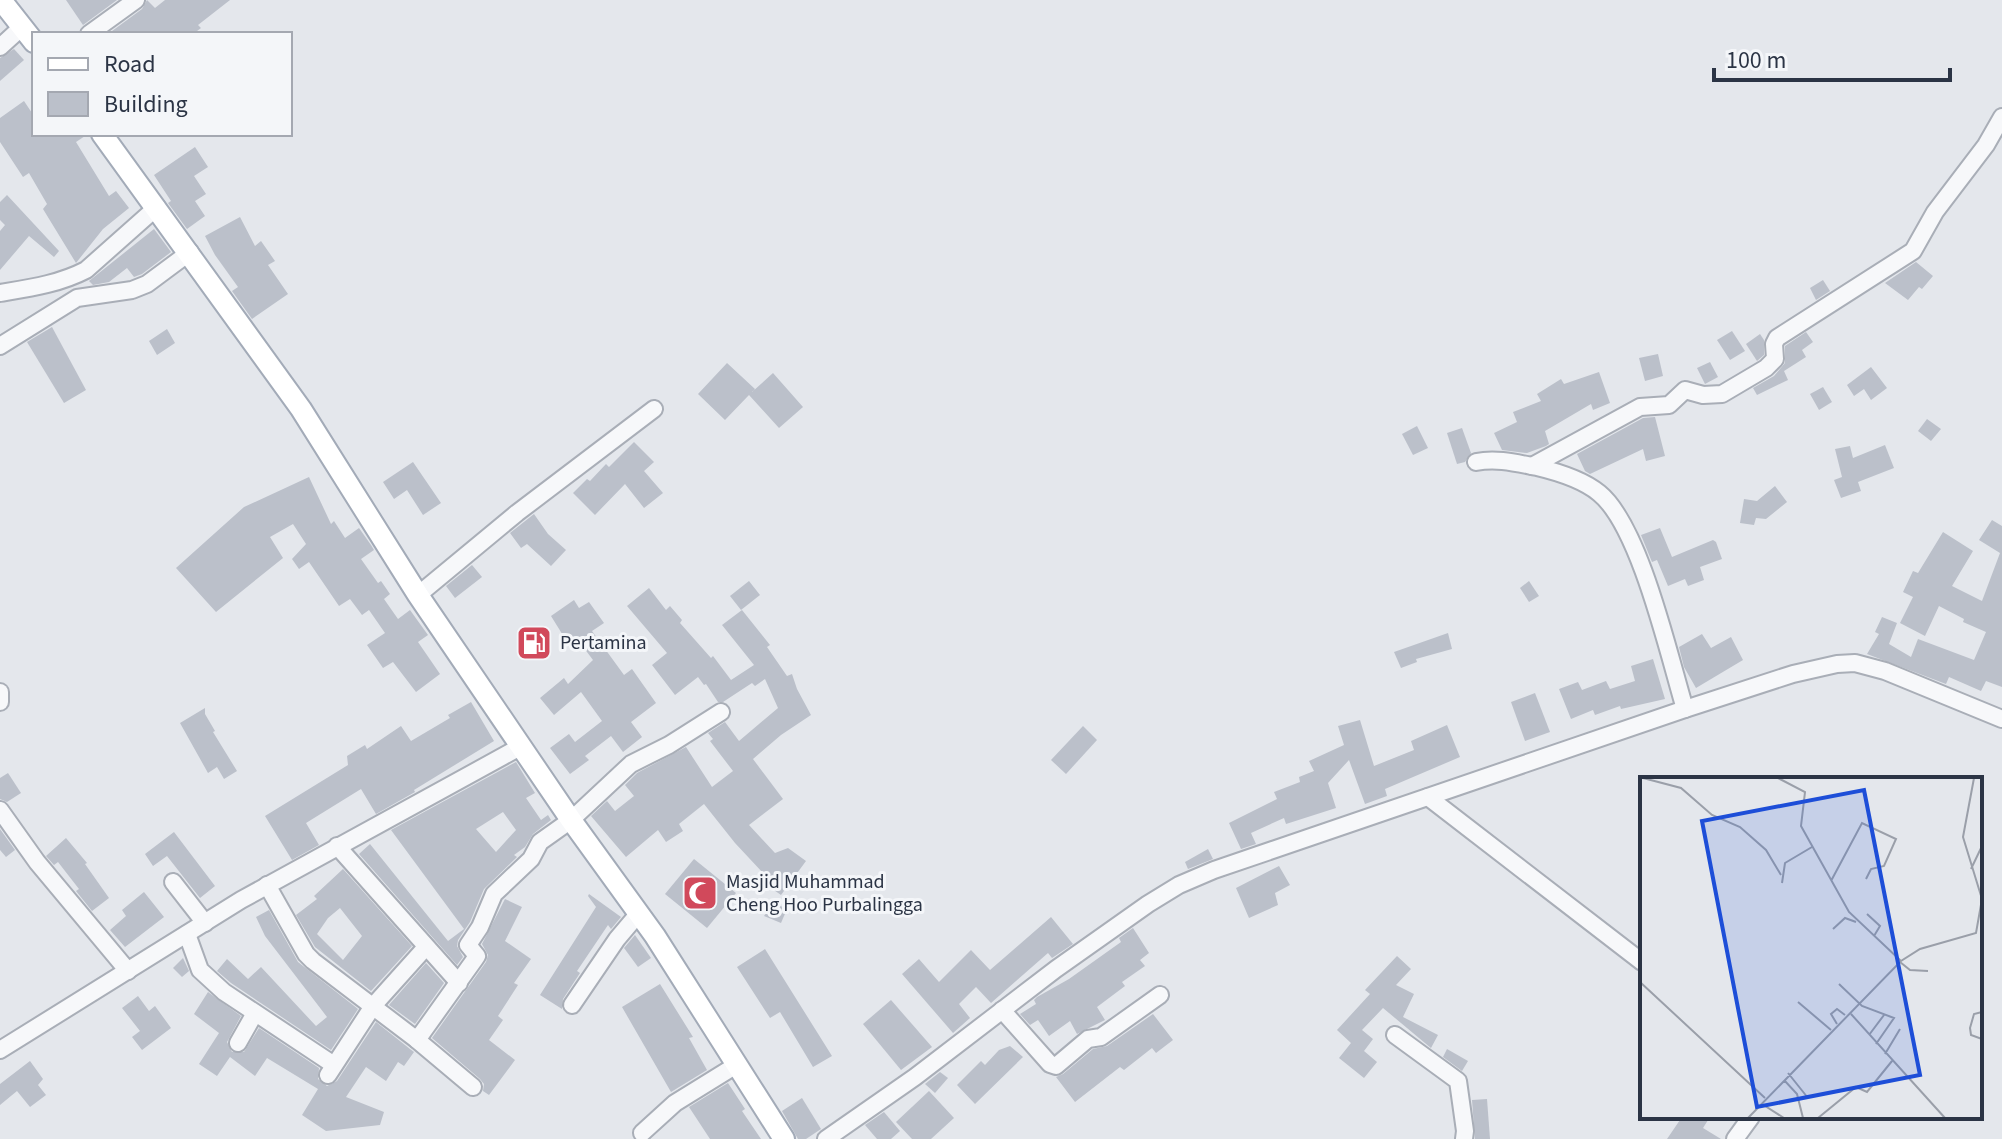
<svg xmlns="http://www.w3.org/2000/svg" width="2002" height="1139" font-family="'Source Sans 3',sans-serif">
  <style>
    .building { fill: #bbc0ca; fill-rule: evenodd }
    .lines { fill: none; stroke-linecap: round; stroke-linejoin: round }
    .minor-casing { stroke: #a9aeb7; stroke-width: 20 }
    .major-casing { stroke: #a3abb8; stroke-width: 24 }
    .minor { stroke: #f7f8fa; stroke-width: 16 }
    .major { stroke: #fff; stroke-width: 20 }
    .labels { text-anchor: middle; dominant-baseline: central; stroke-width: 6; stroke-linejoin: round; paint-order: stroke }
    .poi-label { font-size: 20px; fill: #2b3445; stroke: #f4f6f9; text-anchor: start }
    .inset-road { fill: none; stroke: #9a9fa9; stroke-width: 2 }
    .view { fill: #1d4ed8; fill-opacity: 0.15; stroke: #1d4ed8; stroke-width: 4 }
    .inset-edge { fill: none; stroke: #2b3445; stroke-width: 4 }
  </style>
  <rect width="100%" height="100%" fill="#e4e7ec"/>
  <g class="building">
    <path d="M66 0H117L83 25Z"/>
    <path d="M147 0 155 8 165 0H230L198 25 201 28 193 34H108L142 9Z"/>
    <path d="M14 49 24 60 0 81V58Z"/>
    <path d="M24 101 34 116V134H88L76 142 109 196 116 191 129 208 103 229 76 263 43 209 47 204 29 173 23 177 0 142V118Z"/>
    <path d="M195 147 208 167 194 176 206 194 195 201 205 216 187 229 168 203 171 201 154 175Z"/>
    <path d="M7 195 59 251 54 257 29 236 0 270V231L5 225 0 220V202Z"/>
    <path d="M240 217 255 246 261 241 275 261 268 265 288 294 252 319 232 291 238 287 215 255 205 236Z"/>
    <path d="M154 229 171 252 142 274 134 277 127 268 109 282 93 285 89 281Z"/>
    <path d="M1916 262 1933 276 1922 289 1919 287 1908 300 1885 283Z"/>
    <path d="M1823 280 1830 291 1816 300 1810 288Z"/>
    <path d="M52 327 86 390 64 403 27 342Z"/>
    <path d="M167 329 175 343 157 355 149 341Z"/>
    <path d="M1732 331 1745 351 1730 360 1717 340Z"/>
    <path d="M1806 332 1813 342 1802 350 1806 357 1784 371 1788 380 1757 395 1753 388 1774 376 1785 363V346Z"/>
    <path d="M1760 334 1764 340V355L1757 361 1746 344Z"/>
    <path d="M1658 354 1663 376 1645 381 1639 358Z"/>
    <path d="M1710 362 1718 377 1705 384 1697 368Z"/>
    <path d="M727 363 755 389 752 392 773 373 803 407 779 428 749 395 725 420 698 394Z"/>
    <path d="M1871 367 1887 388 1871 400 1864 389 1854 396 1847 385Z"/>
    <path d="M1599 372 1610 403 1593 410 1591 404 1545 431 1549 444 1546 446 1527 453 1502 450 1494 433 1517 422 1513 412 1541 401 1537 394 1561 379 1564 384Z"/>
    <path d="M1823 387 1832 402 1819 410 1810 394Z"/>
    <path d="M1655 417 1665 456 1646 461 1643 449 1590 474 1585 471 1577 454 1643 418Z"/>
    <path d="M1927 419 1941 429 1931 441 1918 431Z"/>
    <path d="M1417 426 1428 448 1413 455 1402 434Z"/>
    <path d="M1462 428 1471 453 1465 462 1457 464 1447 433Z"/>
    <path d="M634 442 654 462 644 471 663 493 644 508 625 484 595 515 573 493 587 479 590 481 606 464 609 467Z"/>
    <path d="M1885 445 1894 468 1858 482 1861 491 1841 498 1834 480 1842 477 1835 449 1850 446 1853 458Z"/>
    <path d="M413 462 441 503 423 515 407 490 394 499 383 482Z"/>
    <path d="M309 477 331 524 334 521 345 538 359 528 371 545 374 550 361 559 378 583 381 581 390 594 384 599 398 619 410 610 428 635 418 642 440 674 416 692 393 662 383 668 367 645 385 633 369 610 362 615 350 599 339 606 309 562 299 569 292 559 306 544 293 524 270 537 283 558 216 612 176 568 244 507Z"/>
    <path d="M1775 486 1787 502 1766 519 1756 518 1754 525 1740 523 1744 499 1757 501Z"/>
    <path d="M534 514 548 534 566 550 551 566 527 544 521 548 510 533Z"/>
    <path d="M1992 520 2002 526V687L1986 681 1981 691 1949 677 1946 684 1867 654 1879 634 1875 632 1882 617 1897 623 1889 644 1911 657 1918 639 1974 660 1986 632 1963 622 1964 619 1939 606 1925 636 1900 623 1913 597 1903 592 1913 571 1918 573 1943 532 1973 551 1952 586 1982 601 2000 553 1979 540Z"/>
    <path d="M1660 528 1672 557 1713 540 1716 542 1722 559 1700 567 1704 580 1688 586 1685 579 1668 586 1657 560 1652 562 1641 535Z"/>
    <path d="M472 565 482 577 455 598 446 586Z"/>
    <path d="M749 581 760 595 741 610 730 596Z"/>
    <path d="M1529 581 1539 596 1529 602 1520 588Z"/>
    <path d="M649 588 666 610 670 606 682 620 680 623 711 658 713 656 731 680 754 665 722 625 742 610 770 645 767 647 787 676 792 674 797 689 811 715 781 735 753 759 783 799 749 825 775 853 788 848 806 861 781 895 761 881 763 873 735 843 704 804 679 824 683 831 666 842 658 830 626 857 591 816 607 801 615 811 634 796 625 785 637 773 686 747 712 787 733 771 710 741 713 739 708 733 725 722 739 741 778 708 765 679 755 686 752 683 723 702H718L706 684 704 685 698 677 675 695 652 665 667 653 627 606Z"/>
    <path d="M574 600 579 608 589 602 604 623 592 631 624 675 632 669 656 703 631 722 642 737 623 752 611 736 585 756 589 760 570 774 550 748 569 734 575 742 602 721 581 692 554 715 540 698 564 678 568 684 593 660 578 640 569 645 551 616Z"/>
    <path d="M1448 633 1452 649 1416 659 1417 662 1401 668 1394 652Z"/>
    <path d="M1702 634 1711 648 1731 637 1743 660 1696 688 1684 667 1679 647Z"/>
    <path d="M1653 659 1665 699 1621 709 1620 706 1595 715 1593 710 1571 719 1559 689 1578 682 1582 690 1606 681 1610 689 1635 681 1631 666Z"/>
    <path d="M1535 693 1550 732 1525 741 1511 702Z"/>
    <path d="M471 702 494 741 414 790 415 792 376 814 361 789 306 823 319 845 292 860 265 816 348 765 347 756 365 745 367 749 401 726 411 741 450 718 448 715Z"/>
    <path d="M205 708V714L215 731 213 732 237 771 224 779 217 767 208 773 180 723Z"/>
    <path d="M1360 720 1374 766 1414 750 1411 741 1447 725 1460 757 1385 789 1387 796 1365 804 1349 760 1328 783 1336 808 1286 824 1284 818 1251 833 1256 844 1241 849 1229 823 1277 799 1274 792 1300 782 1299 777 1314 771 1309 761 1344 745 1338 726Z"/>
    <path d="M1083 726 1097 740 1066 774 1051 760Z"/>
    <path d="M516 762 535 793 526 798 541 820 548 815 551 820 533 834 525 847 514 855 517 857 484 889 470 922 458 940 457 946 463 957 457 965 359 854 370 844 448 941 464 929 391 830ZM503 812 516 830 496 852 476 829Z"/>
    <path d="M8 773 21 793 7 802 0 799V778Z"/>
    <path d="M0 829 15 850 6 857 0 850Z"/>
    <path d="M174 832 215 886 200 898 167 856 153 866 145 854Z"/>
    <path d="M66 838 87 863 85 864 109 898 92 911 76 891 79 889 58 862 54 865 46 856Z"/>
    <path d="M1208 849 1213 859 1188 869 1185 862Z"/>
    <path d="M694 859 736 893 707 928 665 894Z"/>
    <path d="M1279 866 1290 885 1275 893 1278 905 1249 918 1236 888Z"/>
    <path d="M343 869 412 946 371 991 315 947 296 915 317 899 314 896ZM340 908 362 936 343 960 317 934 328 918Z"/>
    <path d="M144 892 164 917 125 947 110 930 126 916 122 910Z"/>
    <path d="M589 894 621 917 611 929 608 925 577 971 580 973 563 999 562 1009 540 995 596 907 588 896Z"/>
    <path d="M505 899 522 907 505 941 531 959 514 983 518 985 498 1016 503 1020 489 1040 515 1060 489 1095 483 1091 484 1084 480 1079 432 1038 486 962 488 955 482 944Z"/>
    <path d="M774 903 787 909 781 923 764 916Z"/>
    <path d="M269 910 298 962 358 1009 331 1050 231 983 217 971 227 959 248 979 261 967 316 1026 327 1017 265 936 256 917Z"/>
    <path d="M1051 917 1073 944 1052 958 1048 953 991 1003 976 987 959 1004 970 1018 953 1033 902 974 919 959 939 982 971 950 990 970Z"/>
    <path d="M1133 928 1149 953 1140 960 1145 966 1122 982 1125 986 1097 1007 1105 1020 1077 1034 1070 1021 1049 1036 1038 1020 1030 1025 1020 1014 1036 1004 1034 1000 1037 997 1069 979 1121 942 1119 938Z"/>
    <path d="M635 935 651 958 638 967 624 948Z"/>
    <path d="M765 949 832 1056 813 1067 780 1012 770 1018 737 967Z"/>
    <path d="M1397 956 1411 969 1396 985 1414 994 1403 1017 1438 1035 1431 1048 1383 1008 1362 1030 1373 1039 1364 1051 1377 1062 1364 1078 1339 1058 1351 1043 1337 1030 1370 994 1365 990Z"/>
    <path d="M183 958 189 971 182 977 173 968Z"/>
    <path d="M426 963 444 983 415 1024 389 1005Z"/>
    <path d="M660 984 693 1037 689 1038 707 1070 671 1092 622 1007Z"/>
    <path d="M208 992 241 1016 227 1042 232 1052H244L259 1028 319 1068 318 1079 327 1086 337 1081 376 1022 410 1049 414 1052 404 1066 398 1062 386 1081 366 1067 346 1097 384 1112 380 1125 326 1131 302 1115 318 1089 267 1058 255 1076 230 1057 217 1076 199 1064 219 1033 194 1014Z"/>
    <path d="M138 996 149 1011 155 1006 171 1028 142 1050 132 1037 140 1031 122 1008Z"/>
    <path d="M891 1000 932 1047 901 1070 863 1024Z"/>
    <path d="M1153 1014 1173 1040 1156 1053 1152 1048 1124 1070 1120 1067 1075 1102 1056 1077 1063 1074 1093 1049 1107 1046Z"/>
    <path d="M1010 1046 1023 1057 975 1104 957 1085 981 1061 985 1065 999 1050Z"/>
    <path d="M1447 1049 1468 1061 1462 1071 1443 1057Z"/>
    <path d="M30 1061 43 1079 38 1085 46 1095 30 1107 17 1091 0 1105V1084Z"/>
    <path d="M940 1072 948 1078 935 1093 925 1084Z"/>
    <path d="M728 1083 745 1109 742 1111 761 1139H710L689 1107Z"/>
    <path d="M929 1091 954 1118 931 1139H912L896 1122Z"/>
    <path d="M802 1098 821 1129 806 1139H798L782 1111Z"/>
    <path d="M1487 1099 1490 1139H1475L1472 1100Z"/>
    <path d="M884 1112 900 1131 891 1139H877L865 1125Z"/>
    <path d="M1682 1117H1710L1703 1128 1721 1139H1667Z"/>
  </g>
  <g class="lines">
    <defs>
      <g id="minor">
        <path d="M89 34 136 0"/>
        <path d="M0 47 22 27"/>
        <path d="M0 293C30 288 59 284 86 270L157 207"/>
        <path d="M0 346 77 298 132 290 147 284 190 252"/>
        <path d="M1476 462C1497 458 1516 463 1537 467 1558 472 1582 479 1599 493 1640 526 1669 656 1685 709"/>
        <path d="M1532 466 1640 407 1669 405 1685 390 1703 395 1722 394 1766 368 1775 359 1774 344 1777 338 1913 251 1935 212 1986 145 2002 117"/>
        <path d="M418 595 517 513 654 409"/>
        <path d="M0 692V702"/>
        <path d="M1428 797 1642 962"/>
        <path d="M0 810 37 862 128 971"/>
        <path d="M337 846 459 983"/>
        <path d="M173 882 205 923"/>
        <path d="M267 885 306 954 313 961 417 1040 475 959 477 956 468 945 480 927 494 894 531 859 540 842 571 820 631 764 669 745 721 712"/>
        <path d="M187 934 200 970 224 992 334 1065"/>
        <path d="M572 1005 617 939 639 913"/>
        <path d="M1002 1010 1050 1064 1056 1066 1088 1039 1101 1037 1160 995"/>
        <path d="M1395 1035 1458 1081 1465 1131 1464 1139"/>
        <path d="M417 1040 473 1087"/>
        <path d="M238 1043 255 1013"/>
        <path d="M0 1050 241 900 520 747"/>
        <path d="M328 1075 373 1006 426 947"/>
        <path d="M642 1133 675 1103 738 1064"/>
        <path d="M826 1139 915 1077 1056 969 1148 904 1179 885 1214 870 1685 709 1793 674 1837 664 1855 663 1885 671 2002 719"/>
        <path d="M1735 1139 1751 1117"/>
      </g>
      <g id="major">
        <path d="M1 0 34 42"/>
        <path d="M102 134 301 409 418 595 571 820 655 936 784 1139"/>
      </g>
    </defs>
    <use href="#minor" class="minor-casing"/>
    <use href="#major" class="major-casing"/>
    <use href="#minor" class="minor"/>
    <use href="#major" class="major"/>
  </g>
  <defs>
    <symbol id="fuel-square" viewBox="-11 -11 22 22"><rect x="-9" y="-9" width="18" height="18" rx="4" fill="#d1495b" stroke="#f4f6f9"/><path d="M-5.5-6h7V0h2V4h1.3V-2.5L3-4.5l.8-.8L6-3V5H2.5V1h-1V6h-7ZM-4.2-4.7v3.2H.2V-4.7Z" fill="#fff"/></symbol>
    <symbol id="mosque-square" viewBox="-11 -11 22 22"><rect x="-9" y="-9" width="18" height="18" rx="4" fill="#d1495b" stroke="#f4f6f9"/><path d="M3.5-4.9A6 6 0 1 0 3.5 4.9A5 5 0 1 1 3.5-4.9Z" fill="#fff"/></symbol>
  </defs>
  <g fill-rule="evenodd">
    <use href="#fuel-square" x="514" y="623" width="40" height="40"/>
    <use href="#mosque-square" x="680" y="873" width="40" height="40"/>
  </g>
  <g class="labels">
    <g class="poi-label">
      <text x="560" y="643">Pertamina</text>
      <text x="726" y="882">Masjid Muhammad<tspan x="726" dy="23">Cheng Hoo Purbalingga</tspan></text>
    </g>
  </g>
  <g transform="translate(1640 777)">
    <rect width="342" height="342" fill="#e4e7ec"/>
    <path class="inset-road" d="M3 1 41 11 72 38 100 50 126 73 141 98M138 1 165 15 161 49 209 135 261 184M331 92 342 69M191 104 222 46 256 62 244 89 231 92 226 102M142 106 145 86 172 70M227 137 240 149 234 159M193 152 205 141 216 145M260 185 270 193 288 194M0 205 125 321M199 207 222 229 254 241 236 267M158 225 191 253M342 235 334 237 330 251 331 258 342 262M211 237 305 341M197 247 191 237 197 232 205 238M229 258 244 238M245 277 260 252M148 296 168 321M144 303 157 317 163 341M122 327 144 341M108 341 261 184 280 172 336 156 342 122 323 60 334 1M178 341 216 310 227 315 252 284"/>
    <path class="view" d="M224 13 280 298 117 330 62 44Z"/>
    <rect width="342" height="342" class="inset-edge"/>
  </g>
  <rect x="32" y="32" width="260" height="104" fill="#f4f6f9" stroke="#a4a8b1" stroke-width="2"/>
  <rect x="48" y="58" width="40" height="12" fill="#ffffff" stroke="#a4a8b1" stroke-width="2"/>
  <text x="104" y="72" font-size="24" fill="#2b3445">Road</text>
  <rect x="48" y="92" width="40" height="24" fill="#bbc0ca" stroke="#a4a8b1" stroke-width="2"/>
  <text x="104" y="112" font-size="24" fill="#2b3445">Building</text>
  <path d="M1714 68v12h236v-12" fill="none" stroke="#2b3445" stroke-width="4"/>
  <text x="1726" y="68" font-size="24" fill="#2b3445" stroke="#f4f6f9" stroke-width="6" paint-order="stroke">100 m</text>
</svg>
